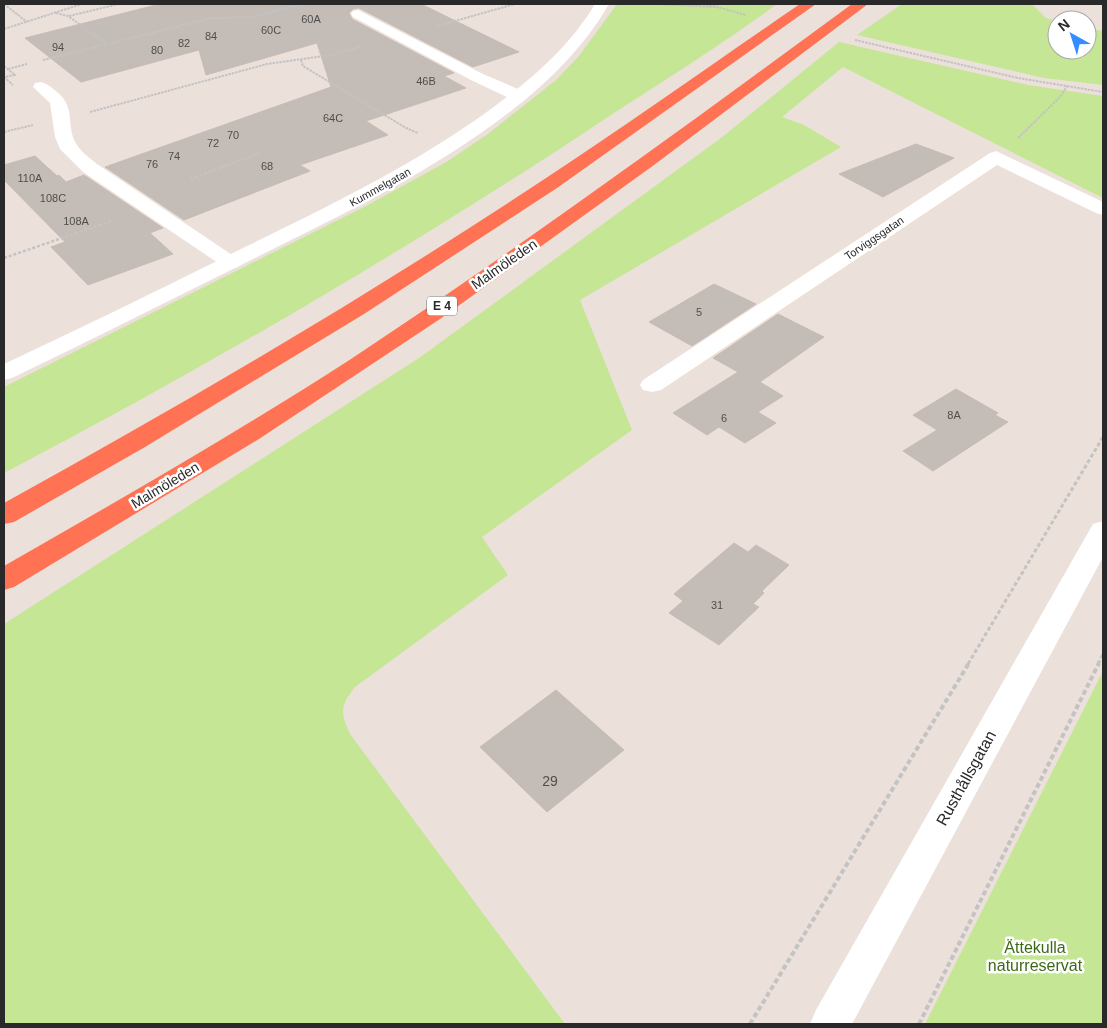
<svg xmlns="http://www.w3.org/2000/svg" width="1107" height="1028" font-family="Arial,sans-serif">
  <style>
    .green { fill: #c5e694 }
    .building { fill: #c4bcb6; stroke: #c8bcb4 }
    .lines { fill: none; stroke-linecap: round; stroke-linejoin: round }
    .path-far3 { stroke: #c3c3c3; stroke-width: 2; stroke-dasharray: 2.5 1; stroke-linecap: butt }
    .path-far2 { stroke: #c3c3c3; stroke-width: 2.5; stroke-dasharray: 3 2; stroke-linecap: butt }
    .path-far1 { stroke: #c3c3c3; stroke-width: 3; stroke-dasharray: 4 2.5; stroke-linecap: butt }
    .path { stroke: #c3c3c3; stroke-width: 4; stroke-dasharray: 5 3; stroke-linecap: butt }
    .minor { fill: #fff; fill-rule: evenodd }
    .tertiary { fill: #fff; fill-rule: evenodd }
    .secondary { fill: #fff; fill-rule: evenodd }
    .motorway { fill: #ff7253; fill-rule: evenodd }
    .labels { text-anchor: middle; dominant-baseline: central; stroke-width: 5; stroke-linejoin: round; paint-order: stroke }
    .number-label { font-size: 11px; fill: #504e4c }
    .far-street-label { font-size: 11px; fill: #292929; stroke: #fff }
    .shield { fill: #fff; stroke: #696969; stroke-width: 1 }
    .shield-label { font-size: 12px; font-weight: bold; fill: #292929 }
    .street-label { font-size: 14px; fill: #292929; stroke: #fff }
    .near-number-label { font-size: 14px; fill: #504e4c }
    .near-street-label { font-size: 16px; fill: #292929; stroke: #fff }
    .near-park-label { font-size: 16px; fill: #3d6917; stroke: #fff }
  </style>
  <rect width="100%" height="100%" fill="#ece0db"/>
  <g class="green">
    <path d="M617 4H777C715 50 648 90 584 133 396 256 203 369 4 473V387L366 206 448 161 488 134 556 80 579 56Z"/>
    <path d="M902 4H1032L1046 18 1057 21V50H1087V28L1103 31V85L1044 78 857 35Z"/>
    <path d="M839 42 1028 85 1103 96V198L843 67 782 117 804 125 841 147 580 300 632 430 482 537 508 575 355 687C340 706 340 712 350 734L565 1024H4V624L419 358 721 138Z"/>
    <path d="M1103 671V1024H925Z"/>
  </g>
  <g class="building">
    <path d="M160 4H421L519 52 473 67 359 8 353 9 349 13 352 19 454 73 444 76 466 88 366 121 388 135 300 165 310 171 184 220 105 167 331 87 317 43 206 75 199 50 81 82 25 38Z"/>
    <path d="M916 144 954 158 883 197 839 174Z"/>
    <path d="M35 156 57 176 59 175 66 182 84 175 163 228 150 233 173 254 88 285 51 247 65 242 4 180V165Z"/>
    <path d="M714 284 756 304 692 346 649 322Z"/>
    <path d="M778 314 824 337 760 382 783 396 758 412 776 423 745 443 719 427 707 435 673 413 738 372 713 358Z"/>
    <path d="M956 389 998 413 995 415 1008 422 933 471 903 451 937 430 913 415Z"/>
    <path d="M734 543 748 552 756 545 789 565 762 591 764 593 753 604 759 607 719 645 669 613 683 601 674 594Z"/>
    <path d="M556 690 624 750 547 812 480 747Z"/>
  </g>
  <g class="lines">
    <g class="path-far3">
      <path d="M4 4 27 22"/>
      <path d="M657 4 715 7"/>
      <path d="M706 4 746 15"/>
      <path d="M56 13 68 16 106 43"/>
      <path d="M69 16 119 4"/>
      <path d="M437 26 515 4"/>
      <path d="M4 29 82 4"/>
      <path d="M855 40 1018 78 1103 92"/>
      <path d="M43 60 212 18 253 17 303 4"/>
      <path d="M301 60 303 66 406 128 418 133"/>
      <path d="M4 66 15 75 4 77"/>
      <path d="M8 69 27 64"/>
      <path d="M4 77 13 85"/>
      <path d="M90 112 267 64 331 55 363 46"/>
      <path d="M4 132 33 125"/>
      <path d="M1018 138 1061 96 1067 86"/>
      <path d="M222 167 260 153"/>
    </g>
    <g class="path-far2">
      <path d="M190 179 225 166"/>
      <path d="M4 258 114 220"/>
    </g>
    <g class="path-far1">
      <path d="M968 664 1103 437"/>
      <path d="M1098 664 1103 654"/>
    </g>
    <g class="path">
      <path d="M750 1024 969 663"/>
      <path d="M919 1024 1099 663"/>
    </g>
    <g class="minor">
      <path d="M358 10 483 74 525 92 527 96 525 100H513L471 80 353 17 351 14 353 11Z"/>
      <path d="M41 82C48 84 52 88 57 92 77 108 65 127 77 145 81 152 90 158 97 164L238 259 242 263 238 267 231 269 224 267 83 172 60 149 55 137 50 103 33 87 35 83Z"/>
      <path d="M996 151 1103 202V215L1096 213 997 165 661 390 652 392 643 390 640 385 643 380 990 153Z"/>
    </g>
    <path class="tertiary" d="M595 4H609C543 120 376 198 259 256 177 297 95 338 12 378L4 380V364C85 326 165 287 245 247 331 205 418 163 495 106 534 77 570 46 595 4Z"/>
    <path class="secondary" d="M1103 521V557L852 1024H810L816 1010 1089 531 1093 524Z"/>
    <g class="motorway">
      <path d="M800 4H816L557 188 364 314 145 447 14 522 4 524V503C187 402 368 296 543 180 630 123 714 63 800 4Z"/>
      <path d="M852 4H868L654 165 440 319 259 439 14 587 4 590V566C121 499 238 432 351 359 522 246 687 125 852 4Z"/>
    </g>
  </g>
  <g class="labels">
    <g class="number-label">
      <text x="311" y="19">60A</text>
      <text x="271" y="30">60C</text>
      <text x="211" y="36">84</text>
      <text x="184" y="43">82</text>
      <text x="58" y="47">94</text>
      <text x="157" y="50">80</text>
      <text x="426" y="81">46B</text>
      <text x="333" y="118">64C</text>
      <text x="233" y="135">70</text>
      <text x="213" y="143">72</text>
      <text x="174" y="156">74</text>
      <text x="152" y="164">76</text>
      <text x="267" y="166">68</text>
      <text x="30" y="178">110A</text>
      <text x="53" y="198">108C</text>
      <text x="76" y="221">108A</text>
      <text x="699" y="312">5</text>
      <text x="954" y="415">8A</text>
      <text x="724" y="418">6</text>
      <text x="717" y="605">31</text>
    </g>
    <g class="far-street-label">
      <text transform="translate(380 187) rotate(-29)">Kummelgatan</text>
      <text transform="translate(874 238) rotate(-34)">Torviggsgatan</text>
    </g>
    <rect class="shield" x="427" y="296.5" width="30" height="19" rx="4"/>
    <g class="shield-label">
      <text x="442" y="306">E 4</text>
    </g>
    <g class="street-label">
      <text transform="translate(504 264) rotate(-35)">Malmöleden</text>
      <text transform="translate(165 485) rotate(-31)">Malmöleden</text>
    </g>
    <g class="near-number-label">
      <text x="550" y="781">29</text>
    </g>
    <g class="near-street-label">
      <text transform="translate(966 778) rotate(-61)">Rusthållsgatan</text>
    </g>
    <g class="near-park-label">
      <text x="1035" y="947">Ättekulla<tspan x="1035" dy="18">naturreservat</tspan></text>
    </g>
  </g>
  <rect width="1107" height="1028" fill="none" stroke="#292929" stroke-width="10"/>
  <g transform="translate(1072 35) rotate(321)"><circle r="24" fill="#ffffff" stroke="#a9a9a9"/>
  <path d="M0-4L9 19L0 12L-9 19Z" fill="#358eff"/>
  <text y="-8" font-size="14" font-weight="bold" text-anchor="middle" fill="#292929">N</text>
  </g>
</svg>
